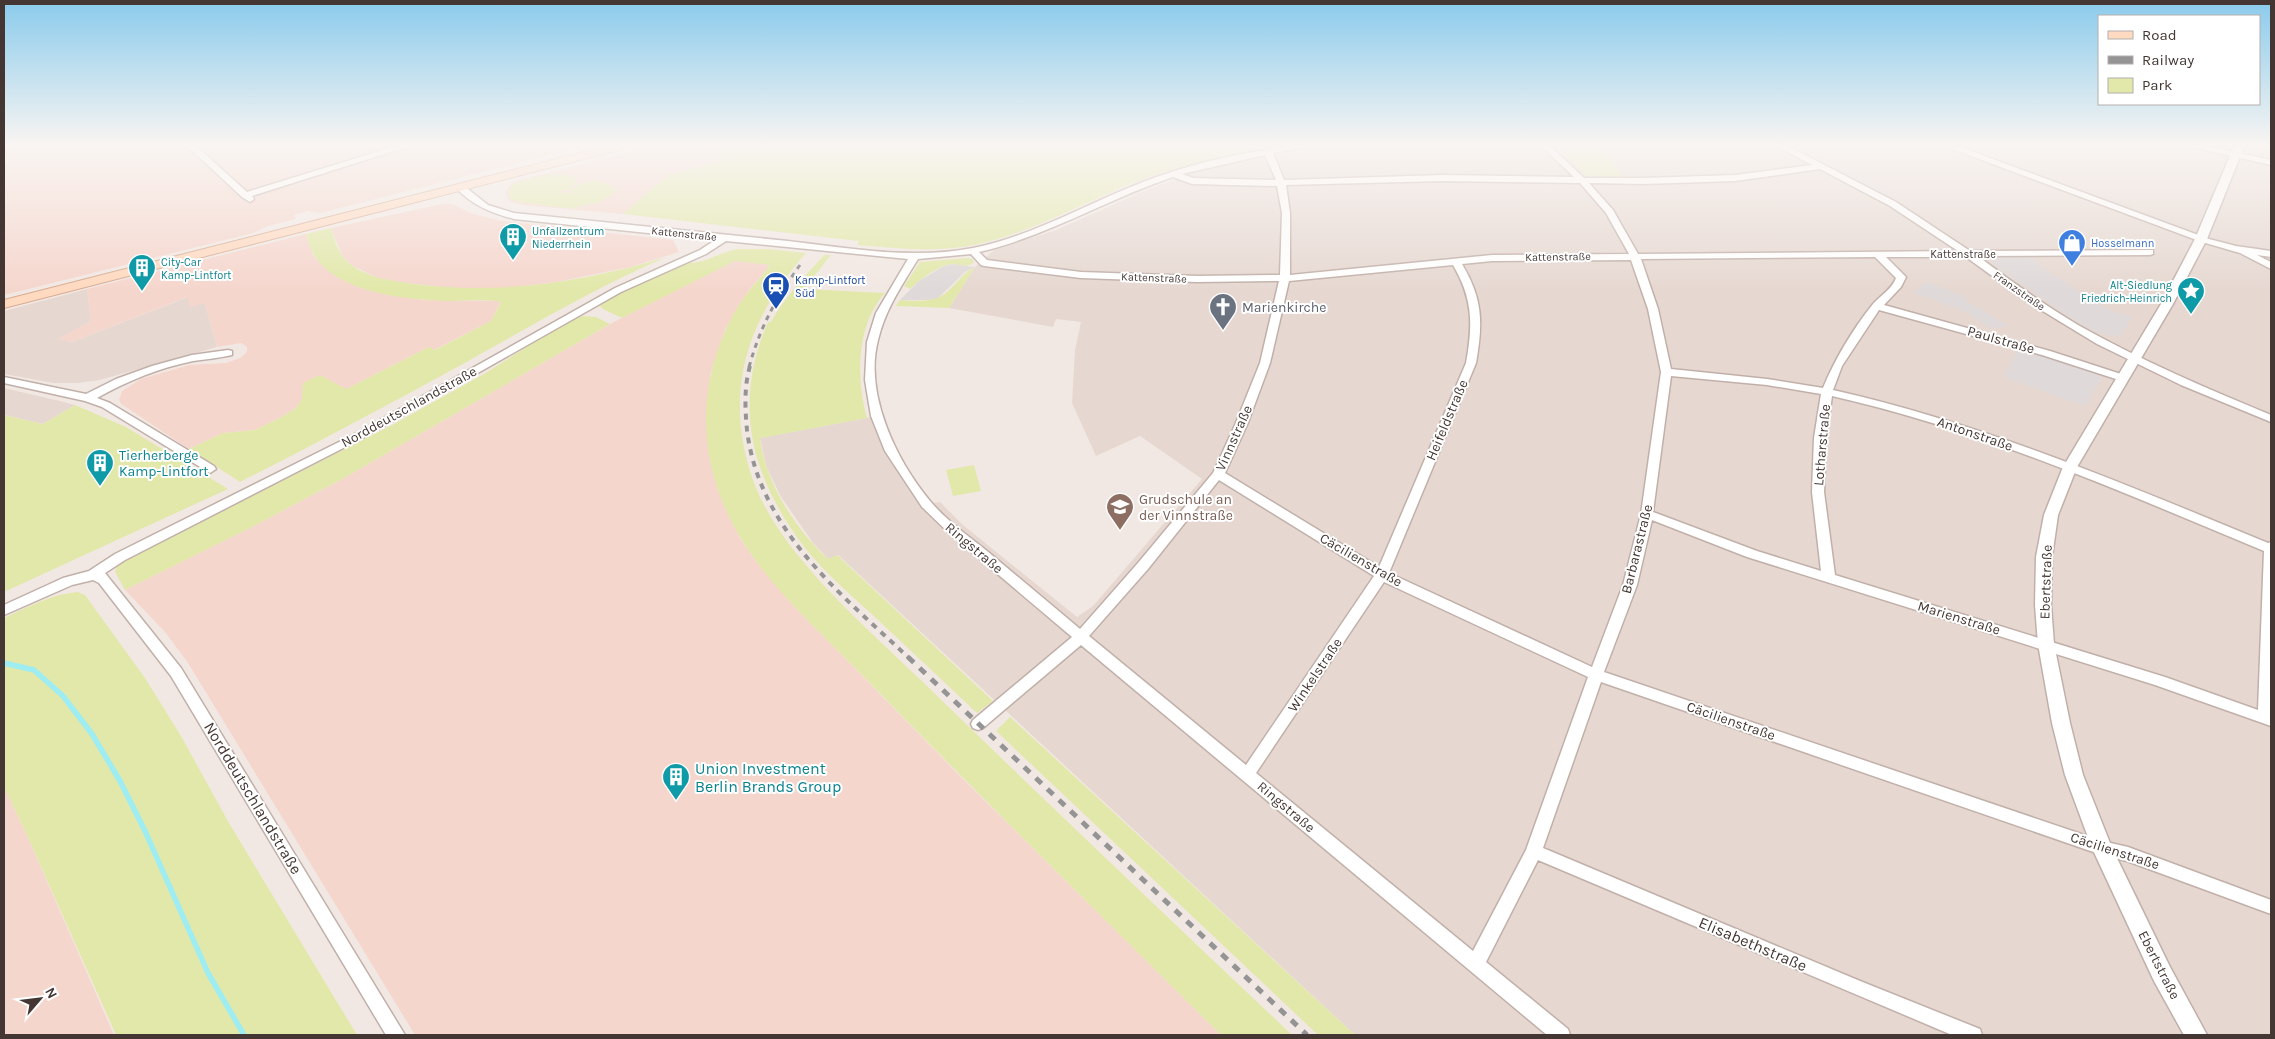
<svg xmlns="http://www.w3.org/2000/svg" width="2275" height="1039" font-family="Karla,sans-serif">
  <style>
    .residential { fill: #e6d8d1 }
    .commercial { fill: #f5d6cd }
    .green { fill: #e2e8aa }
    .parking { fill: #dfdad9 }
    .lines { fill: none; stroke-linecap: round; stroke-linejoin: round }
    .stream { stroke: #9dedf2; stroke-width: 5.5 }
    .minor-casing { stroke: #c1b0a9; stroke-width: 3 }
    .tertiary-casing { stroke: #c1b0a9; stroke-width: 3 }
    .secondary-casing { stroke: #d7ac93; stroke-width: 2 }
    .minor { fill: #fff; fill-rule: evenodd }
    .tertiary { fill: #fff; fill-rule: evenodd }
    .secondary { fill: #ffd9c0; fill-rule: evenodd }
    .rail-far2 { stroke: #949494; stroke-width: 3; stroke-dasharray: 5 5; stroke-linecap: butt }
    .rail-far1 { stroke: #949494; stroke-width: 4; stroke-dasharray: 6 6; stroke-linecap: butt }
    .rail { stroke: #949494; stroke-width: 5; stroke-dasharray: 8 8; stroke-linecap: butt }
    .labels { text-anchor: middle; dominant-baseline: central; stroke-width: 4; stroke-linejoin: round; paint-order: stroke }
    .far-culture-label { font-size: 11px; fill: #0d838f; stroke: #fff; text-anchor: start }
    .far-street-label { font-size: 11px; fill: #443733; stroke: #fff }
    .far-shop-label { font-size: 11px; fill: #366cbe; stroke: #fff; text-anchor: start }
    .far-transit-label { font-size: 11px; fill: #164399; stroke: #fff; text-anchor: start }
    .worship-label { font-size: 14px; fill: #5b616d; stroke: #fff; text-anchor: start }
    .street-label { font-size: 14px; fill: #443733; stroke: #fff }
    .culture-label { font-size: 14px; fill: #0d838f; stroke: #fff; text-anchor: start }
    .education-label { font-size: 14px; fill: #785e54; stroke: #fff; text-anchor: start }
    .near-culture-label { font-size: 16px; fill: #0d838f; stroke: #fff; text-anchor: start }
    .near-street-label { font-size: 16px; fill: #443733; stroke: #fff }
  </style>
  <rect width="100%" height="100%" fill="#f2e8e3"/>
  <g class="residential">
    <path d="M1329 144H2271V1035H1355L838 555 828 559 813 543 781 497 766 466 760 438 877 416 926 504 940 502 963 525 1077 617 1093 606 1202 479 1140 436 1096 456 1072 403 1075 350 1081 322 1056 319 1053 327 949 308 975 267 994 250 1056 230 1142 192 1221 162 1265 153Z"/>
    <path d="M87 289 91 321 59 339 72 342 188 297 205 303 217 347 100 380 78 383H53L4 374V311Z"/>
    <path d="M4 388 60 401 75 405 43 424 4 415Z"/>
  </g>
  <g class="commercial">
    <path d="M4 144H593L320 213 308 211 294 215 296 219 268 226 253 233 4 295Z"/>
    <path d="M660 144H710L726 160 668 175 623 214 523 205 510 202 506 196V191L512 182Z"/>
    <path d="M442 204H452L473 214 502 221 673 240 679 252 630 267 556 282 509 288H449L392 281 378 278 351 265 343 257 331 228Z"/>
    <path d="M306 234 313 255 321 264 341 279 361 288 380 293 422 300 501 301 491 321 434 350 429 347 346 389H304L303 399 296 408 280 418 255 430 223 433 189 449 121 404 119 400 122 391 141 379 189 365 226 363 240 358 247 352V347L241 343 217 347 205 303 190 307 187 297 72 342 58 339 91 321 87 289Z"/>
    <path d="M735 260 770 265 749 290 725 330 710 375 712 468 718 490 740 538 755 560 792 604 962 778 1221 1035H415L188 663 165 632 125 590 254 526 344 478 610 324Z"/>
    <path d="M4 787 25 831 114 1035H4Z"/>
  </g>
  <g class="green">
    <path d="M710 144H1307C1248 152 1188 161 1133 183 1080 204 1031 233 974 245 935 253 896 248 857 245L859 241 623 214 668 175 725 160Z"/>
    <path d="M1602 147 1624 177 1587 176 1560 151Z"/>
    <path d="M548 174 568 175 575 178 576 183 567 191 561 190 559 192 573 193 575 192 569 191C586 178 603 177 618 192 611 193 607 199 600 202 591 205 581 203 575 209L525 203 510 199 509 191 515 183Z"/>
    <path d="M331 228C335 240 339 256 350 264 368 278 393 281 415 284 499 295 585 282 666 257 595 288 529 327 461 365 388 405 315 444 240 482L189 449 223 433 255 430 280 418 296 408 302 399 303 383 320 375 346 389 429 347 435 350 491 321 501 302C485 299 467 301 451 301 410 300 338 294 314 255 310 249 308 241 306 234Z"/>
    <path d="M739 249H768L806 253C746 320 723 393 753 480 780 556 871 631 928 687 1048 804 1170 919 1292 1035H1221C1114 929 1007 823 901 715 876 689 850 663 824 637 781 594 738 549 718 490 697 429 704 364 737 308 747 292 759 279 770 265L735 261 622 318 603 309 600 306C609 292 670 270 688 262 700 266 724 250 739 249Z"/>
    <path d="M824 255H831L804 289 885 293C856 325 856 379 867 418L760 438C765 482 796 530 828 559L837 555 993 701 977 713C944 682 911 651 878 620 853 597 826 574 805 548 751 477 732 406 768 322H771C785 297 804 277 824 255Z"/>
    <path d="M967 258 972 259 974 262C966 270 957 263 947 265 933 269 920 280 910 289L904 286 920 262Z"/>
    <path d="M975 267 949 308 896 306 900 300C911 301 928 302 939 297 953 291 960 274 975 267Z"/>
    <path d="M582 316 596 317 610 324 344 478 254 526 125 590 115 572 117 566 125 561 394 424 484 374 564 323Z"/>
    <path d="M75 405 126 427 228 489 4 592V415L43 424Z"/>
    <path d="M974 465 981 491 953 496 946 470Z"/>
    <path d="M78 592 85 595 145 678 181 736 229 823 357 1035H116L25 831 4 787V618C28 607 51 594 78 592Z"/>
    <path d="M1010 717 1355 1035H1318L996 731Z"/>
  </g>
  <g class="parking">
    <path d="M1780 144H1791L1889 193 1879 196Z"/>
    <path d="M2030 257 2044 269 2106 309 2132 317 2123 333 2117 336 2098 333 2071 318 1993 264 1994 258Z"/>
    <path d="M952 264 975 267 965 272 938 298 928 300H900L919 281 942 267Z"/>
    <path d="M1926 282 1966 297 1963 299 2009 326 1990 329 1965 311 1914 293Z"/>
    <path d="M2020 348 2104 373 2085 406 2003 377Z"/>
  </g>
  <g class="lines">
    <path class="stream" d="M4 663 34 670 63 696 92 734 120 781 145 831 208 973 244 1035"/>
    <defs>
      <g id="minor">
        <path d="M185 144H194L247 192 402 144H416L252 196 254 199 250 202 242 197Z"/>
        <path d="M1300 144H1324L1273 153 1284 180 1442 175 1574 177 1539 144H1548L1584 178H1643L1735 175 1812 165 1773 144H1784L1896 202 1970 251 2153 250V254L2150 255 1978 256C2010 281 2043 304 2078 325 2140 360 2206 388 2271 415V422L2181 385 2097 344 2028 302 1966 257H1886L1906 277 1901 287 1884 305 2050 351 2127 376 2128 378 2127 380H2119L2042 355 1879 310 1842 366 1833 390C1984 424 2125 484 2268 543L2271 542V726L2155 685 1747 557 1652 520 1637 585 1604 672 2102 841 2128 847 2271 900V914L2127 861 2102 855 1601 682 1543 848 1860 981 1980 1029 1982 1035H1952L1538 860 1486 962 1568 1029 1570 1035H1547L1081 645 983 728 978 730 973 728 971 724 973 720 1072 637 949 533 922 507 885 451 871 416 865 380 867 342 876 313 908 259 726 241 706 254 621 292 361 439 125 560 105 573 181 668 405 1035H386L171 676 99 583 93 580 72 585 4 615V605L63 578 89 571 115 554 353 435 615 288 700 250 715 240 514 219C492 213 474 206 458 190V186H464L488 205 514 213C605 222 697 232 788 241 849 248 912 260 973 248 1033 236 1086 204 1143 182 1193 162 1247 152 1300 144ZM1265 155 1276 180 1193 178 1182 174ZM1820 169 1890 206 1958 251 1638 254 1613 210 1589 183 1643 184 1735 181ZM1173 177 1192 184 1277 186 1282 213 1280 275 1197 276 1081 272 987 260 979 252C1048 236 1107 199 1173 177ZM1442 181 1580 183 1606 213 1629 254 1492 255 1290 275V213L1286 185ZM971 254 981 265 984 266 1081 278 1197 282 1279 281 1260 363 1235 425 1213 473 1138 563 1080 629C1049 603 1018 577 987 551 968 536 946 520 930 501 896 460 864 394 878 340 885 310 902 285 918 259ZM1875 257 1896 278C1892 289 1881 295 1873 304 1853 329 1835 359 1823 388L1767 379 1671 369 1658 309 1641 259ZM1631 260 1648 309 1661 372 1641 514 1623 585 1592 667 1389 573 1476 363C1483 323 1483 299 1462 264L1492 261ZM1453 265C1473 299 1473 324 1466 363L1379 567 1225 473 1247 425 1270 363 1289 281ZM1671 376 1767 385 1821 394 1814 438 1812 492 1821 571 1757 551 1653 512ZM1832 396C1982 430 2122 492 2264 551L2258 710 2165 677 1835 575 1824 492 1826 438ZM1219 480 1374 576 1246 765 1089 636 1148 569ZM1384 582 1588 677 1526 850 1473 951 1256 773Z"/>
        <path d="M1939 144H1952L2209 239 2236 246 2271 251V257L2257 255 2271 262V269L2240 253 2202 242Z"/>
        <path d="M2179 144H2196L2271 160V165Z"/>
        <path d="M228 350 232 351V355C219 358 206 359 193 361 159 368 127 381 97 398L110 403 214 466 216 469 210 473 102 407 85 401 4 383V377L86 394 116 379 152 366 192 355Z"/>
      </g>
      <path id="tertiary" d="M2235 144H2245L2207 239 2173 304 2077 467 2058 515 2052 557 2051 605 2054 644 2070 723 2083 775 2112 848 2170 967 2207 1035H2184L2154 981 2092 848 2065 775 2052 723 2038 644 2035 605 2036 557 2044 515 2063 467 2161 304 2195 239Z"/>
      <path id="secondary" d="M615 144H635L634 146 4 308V300Z"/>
    </defs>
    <use href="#minor" class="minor-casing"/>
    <use href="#tertiary" class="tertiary-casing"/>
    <use href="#secondary" class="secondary-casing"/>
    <use href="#minor" class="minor"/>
    <use href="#tertiary" class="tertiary"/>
    <use href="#secondary" class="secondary"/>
    <path class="rail-far2" d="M749 367C761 325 775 300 800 265"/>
    <path class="rail-far1" d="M750 366C744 386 745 409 747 430 759 530 841 594 909 658"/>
    <path class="rail" d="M908 657 1307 1035"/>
  </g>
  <linearGradient id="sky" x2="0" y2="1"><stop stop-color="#8acbec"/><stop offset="0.5" stop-color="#f9f5f2"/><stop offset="1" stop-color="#f9f5f2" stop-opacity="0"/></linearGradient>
  <rect width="2275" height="290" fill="url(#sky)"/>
  <defs>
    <symbol id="building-pin" viewBox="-11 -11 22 30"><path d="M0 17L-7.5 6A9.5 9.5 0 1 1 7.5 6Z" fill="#0f9aa8" stroke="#fff"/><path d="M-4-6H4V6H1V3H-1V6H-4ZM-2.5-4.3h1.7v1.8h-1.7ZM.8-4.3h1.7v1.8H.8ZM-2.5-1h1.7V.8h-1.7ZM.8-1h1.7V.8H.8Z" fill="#fff"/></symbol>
    <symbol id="shop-pin" viewBox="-11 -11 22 30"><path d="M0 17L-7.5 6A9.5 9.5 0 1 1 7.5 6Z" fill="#3f7fe0" stroke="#fff"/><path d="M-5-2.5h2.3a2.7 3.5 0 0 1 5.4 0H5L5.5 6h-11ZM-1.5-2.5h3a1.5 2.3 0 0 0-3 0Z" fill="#fff"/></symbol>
    <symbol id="station-pin" viewBox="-11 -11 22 30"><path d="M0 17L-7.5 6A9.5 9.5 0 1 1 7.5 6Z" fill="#1a4fb4" stroke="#fff"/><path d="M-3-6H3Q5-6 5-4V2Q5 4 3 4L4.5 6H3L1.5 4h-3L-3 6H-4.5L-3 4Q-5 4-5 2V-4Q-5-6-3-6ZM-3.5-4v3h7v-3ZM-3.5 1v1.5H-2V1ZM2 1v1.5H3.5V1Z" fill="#fff"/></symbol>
    <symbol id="sight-pin" viewBox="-11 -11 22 30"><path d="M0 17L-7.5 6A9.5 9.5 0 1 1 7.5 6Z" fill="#0f9aa8" stroke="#fff"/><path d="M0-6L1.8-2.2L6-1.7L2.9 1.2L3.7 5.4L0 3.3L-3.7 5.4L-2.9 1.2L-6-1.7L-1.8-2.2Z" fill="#fff"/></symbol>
    <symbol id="church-pin" viewBox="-11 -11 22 30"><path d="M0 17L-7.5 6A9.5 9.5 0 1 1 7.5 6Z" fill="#6b7280" stroke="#fff"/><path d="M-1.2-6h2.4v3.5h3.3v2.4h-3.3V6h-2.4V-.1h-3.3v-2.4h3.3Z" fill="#fff"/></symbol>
    <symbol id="school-pin" viewBox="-11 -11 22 30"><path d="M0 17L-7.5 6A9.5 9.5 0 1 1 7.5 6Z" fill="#8d6e63" stroke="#fff"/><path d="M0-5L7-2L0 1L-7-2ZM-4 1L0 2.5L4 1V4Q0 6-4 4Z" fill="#fff"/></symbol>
  </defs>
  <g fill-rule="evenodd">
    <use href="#building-pin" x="497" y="221" width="32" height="43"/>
    <use href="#shop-pin" x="2056" y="227" width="32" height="43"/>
    <use href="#building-pin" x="126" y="252" width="32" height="43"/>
    <use href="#station-pin" x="760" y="270" width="32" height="43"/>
    <use href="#sight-pin" x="2175" y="275" width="32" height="43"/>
    <use href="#church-pin" x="1207" y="291" width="32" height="43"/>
    <use href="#building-pin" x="84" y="447" width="32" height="43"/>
    <use href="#school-pin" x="1104" y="491" width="32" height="43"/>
    <use href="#building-pin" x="660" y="761" width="32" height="43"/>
  </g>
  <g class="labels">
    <g class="far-culture-label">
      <text x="532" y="231">Unfallzentrum<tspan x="532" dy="13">Niederrhein</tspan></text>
      <text x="161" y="262">City-Car<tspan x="161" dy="13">Kamp-Lintfort</tspan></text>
      <text x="2172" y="285" text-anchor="end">Alt-Siedlung<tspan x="2172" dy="13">Friedrich-Heinrich</tspan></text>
    </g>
    <g class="far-street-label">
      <text transform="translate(684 234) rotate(6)">Kattenstraße</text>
      <text x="1963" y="254">Kattenstraße</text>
      <text transform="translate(1558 257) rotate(-1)">Kattenstraße</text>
      <text transform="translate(1154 278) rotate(2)">Kattenstraße</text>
      <text transform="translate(2019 291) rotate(35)">Franzstraße</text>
    </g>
    <g class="far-shop-label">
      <text x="2091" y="243">Hosselmann</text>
    </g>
    <g class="far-transit-label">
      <text x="795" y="280">Kamp-Lintfort<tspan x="795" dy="13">Süd</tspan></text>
    </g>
    <g class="worship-label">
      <text x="1242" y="307">Marienkirche</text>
    </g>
    <g class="street-label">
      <text transform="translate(2001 340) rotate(16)">Paulstraße</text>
      <text transform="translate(409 407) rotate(-29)">Norddeutschlandstraße</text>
      <text transform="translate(1447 420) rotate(-67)">Heifeldstraße</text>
      <text transform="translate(1975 434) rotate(19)">Antonstraße</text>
      <text transform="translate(1234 438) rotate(-66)">Vinnstraße</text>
      <text transform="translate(1822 445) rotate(-85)">Lotharstraße</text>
      <text transform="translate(974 548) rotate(40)">Ringstraße</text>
      <text transform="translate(1637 549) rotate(-76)">Barbarastraße</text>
      <text transform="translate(1361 560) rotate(30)">Cäcilienstraße</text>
      <text transform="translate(2046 582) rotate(-88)">Ebertstraße</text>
      <text transform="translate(1959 618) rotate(17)">Marienstraße</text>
      <text transform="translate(1315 675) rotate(-56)">Winkelstraße</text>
      <text transform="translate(1731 721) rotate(19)">Cäcilienstraße</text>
      <text transform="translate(1286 807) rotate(40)">Ringstraße</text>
      <text transform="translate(2115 851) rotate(18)">Cäcilienstraße</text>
      <text transform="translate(2159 965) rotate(63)">Ebertstraße</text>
    </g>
    <g class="culture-label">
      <text x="119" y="455">Tierherberge<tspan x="119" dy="16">Kamp-Lintfort</tspan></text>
    </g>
    <g class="education-label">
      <text x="1139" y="499">Grudschule an<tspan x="1139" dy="16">der Vinnstraße</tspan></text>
    </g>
    <g class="near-culture-label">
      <text x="695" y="768">Union Investment<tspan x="695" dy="18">Berlin Brands Group</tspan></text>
    </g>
    <g class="near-street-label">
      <text transform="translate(253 798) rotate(59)">Norddeutschlandstraße</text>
      <text transform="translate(1753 944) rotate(23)">Elisabethstraße</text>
    </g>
  </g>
  <rect width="2275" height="1039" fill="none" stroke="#443733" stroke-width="10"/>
  <rect x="2098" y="15" width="162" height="90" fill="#ffffff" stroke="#b4afad"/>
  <rect x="2108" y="31" width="25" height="8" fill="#ffd9c0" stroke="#b4afad"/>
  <text x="2142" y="40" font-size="15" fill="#443733">Road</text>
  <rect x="2108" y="56" width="25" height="8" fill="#949494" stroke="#b4afad"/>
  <text x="2142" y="65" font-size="15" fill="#443733">Railway</text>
  <rect x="2108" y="78" width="25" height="15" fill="#e2e8aa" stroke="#b4afad"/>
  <text x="2142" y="90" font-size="15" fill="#443733">Park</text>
  <g transform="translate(40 999) rotate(62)" stroke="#ffffff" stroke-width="4" paint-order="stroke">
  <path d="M0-4L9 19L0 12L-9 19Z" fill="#443733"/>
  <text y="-8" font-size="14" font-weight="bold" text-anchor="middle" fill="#443733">N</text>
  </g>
</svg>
